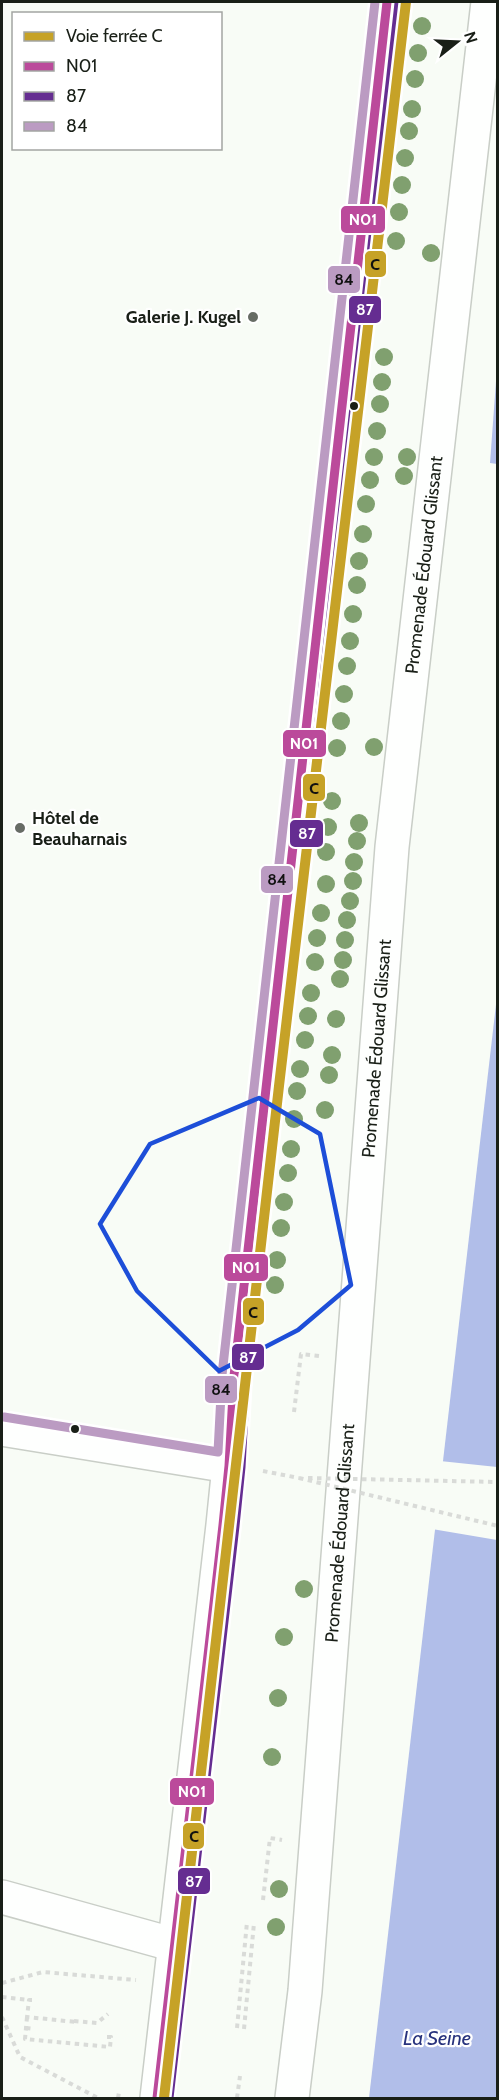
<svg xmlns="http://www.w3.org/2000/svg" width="499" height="2100" font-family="Cabin,sans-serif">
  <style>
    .water { fill: #b1bee9 }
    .pier { fill: #f8fcf6 }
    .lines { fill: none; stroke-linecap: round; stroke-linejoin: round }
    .street-casing { stroke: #c9cec7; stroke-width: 36 }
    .secondary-casing { stroke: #c9cec7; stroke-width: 36 }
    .primary-casing { stroke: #c9cec7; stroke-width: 36 }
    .path { stroke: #d9dbd8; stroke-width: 4; stroke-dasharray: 4.5 4.5; stroke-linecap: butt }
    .street { stroke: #fefffe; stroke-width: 33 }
    .secondary { stroke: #fefffe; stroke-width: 33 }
    .primary { stroke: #fefffe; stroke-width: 33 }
    .path-bridge { stroke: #d9dbd8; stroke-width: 4; stroke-dasharray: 4.5 4.5; stroke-linecap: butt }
    .bus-1-casing { stroke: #fff; stroke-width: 14 }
    .bus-2-casing { stroke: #fff; stroke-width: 14 }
    .bus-3-casing { stroke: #fff; stroke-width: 14 }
    .bus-1 { stroke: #bb4a9b; stroke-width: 9 }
    .bus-2 { stroke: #652d91; stroke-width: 9 }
    .bus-3 { stroke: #bb9bc2; stroke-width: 9 }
    .rail-1-casing { stroke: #fff; stroke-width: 15 }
    .rail-1 { stroke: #c6a227; stroke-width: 10 }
    .tree { fill: #80a06f }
    .marked { fill: none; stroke: #1d4ed8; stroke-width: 4.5; stroke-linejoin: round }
    .poi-dot { fill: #676c65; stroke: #fff; stroke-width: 2 }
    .bus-dot { fill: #191f17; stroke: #fff; stroke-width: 2 }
    .labels { text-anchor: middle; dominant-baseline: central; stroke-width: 4.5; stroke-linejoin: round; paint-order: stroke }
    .poi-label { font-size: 18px; font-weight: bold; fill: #191f17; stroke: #fff; text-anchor: end }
    .street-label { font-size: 18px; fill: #191f17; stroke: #fff }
    .water-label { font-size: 20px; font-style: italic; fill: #28337d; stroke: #fff }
    .line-badge { stroke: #fff; stroke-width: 2 }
    .badge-label { font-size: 16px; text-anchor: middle; font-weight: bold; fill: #fff }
    .pale-badge-label { font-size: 16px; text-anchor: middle; font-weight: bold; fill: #111 }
  </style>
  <rect width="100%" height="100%" fill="#f8fcf6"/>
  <g class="water">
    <path d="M497 368V464L490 463Z"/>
    <path d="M497 996V2098H369Z"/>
  </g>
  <path class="pier" d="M440 1461 497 1467V1540L432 1529Z"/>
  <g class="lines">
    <defs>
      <g id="street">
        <path d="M2 1897 175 1945"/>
        <path id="s1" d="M292 2098 305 1991 392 847 488 2"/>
      </g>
      <path id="secondary" d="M2 1429 229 1466"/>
      <path id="primary" d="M157 2098 223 1525 229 1466 234 1376 387 2"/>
    </defs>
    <use href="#street" class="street-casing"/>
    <use href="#secondary" class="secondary-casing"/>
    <use href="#primary" class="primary-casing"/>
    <g class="path">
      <path d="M294 1412 301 1354 319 1356"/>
      <path d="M263 1471 299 1478"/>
      <path d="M263 1900 270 1838 282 1840"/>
      <path d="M2 1983 43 1972 136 1980"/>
      <path d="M2 1997 29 2000"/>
      <path d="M32 2000H29L27 2017 76 2022"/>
      <path d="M2 2017 20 2057 98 2098"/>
      <path d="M27 2017 25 2039 110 2047 111 2037H104"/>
      <path d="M74 2021 97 2023 108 2014"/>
      <path d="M26 2028 34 2029"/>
      <path d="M237 2028 247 1922"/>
      <path d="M244 2029 254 1923"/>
      <path d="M118 2098 119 2092"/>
      <path d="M237 2098 240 2076"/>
    </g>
    <use href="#street" class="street"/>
    <use href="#secondary" class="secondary"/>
    <use href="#primary" class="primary"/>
    <g class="path-bridge">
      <path d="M299 1478 498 1526"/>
      <path d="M308 1478 498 1482"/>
    </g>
    <defs>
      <path id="bus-1" d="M157 2098 223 1525 229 1466 234 1376 387 2"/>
      <path id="bus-2" d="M169 2098 235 1526 241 1467 246 1377 399 3"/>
      <path id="bus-3" d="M4 1417 218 1452 222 1375 375 2"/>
    </defs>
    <use href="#bus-1" class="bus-1-casing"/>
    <use href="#bus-2" class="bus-2-casing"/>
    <use href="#bus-3" class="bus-3-casing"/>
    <use href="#bus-1" class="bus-1"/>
    <use href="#bus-2" class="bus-2"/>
    <use href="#bus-3" class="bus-3"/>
    <defs>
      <path id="rail-1" d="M164 2098 279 1086 406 2"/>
    </defs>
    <use href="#rail-1" class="rail-1-casing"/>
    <use href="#rail-1" class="rail-1"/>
  </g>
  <g class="tree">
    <circle cx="422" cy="26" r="9"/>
    <circle cx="418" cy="53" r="9"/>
    <circle cx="415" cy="79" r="9"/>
    <circle cx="412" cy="109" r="9"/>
    <circle cx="409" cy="131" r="9"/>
    <circle cx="405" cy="158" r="9"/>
    <circle cx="402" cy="185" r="9"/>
    <circle cx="399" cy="212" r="9"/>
    <circle cx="396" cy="241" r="9"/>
    <circle cx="431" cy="253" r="9"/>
    <circle cx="384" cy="357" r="9"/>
    <circle cx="382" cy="382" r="9"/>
    <circle cx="380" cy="404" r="9"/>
    <circle cx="377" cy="431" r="9"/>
    <circle cx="374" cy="457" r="9"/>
    <circle cx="407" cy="457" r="9"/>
    <circle cx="404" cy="476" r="9"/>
    <circle cx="370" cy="480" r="9"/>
    <circle cx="366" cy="504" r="9"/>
    <circle cx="363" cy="534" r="9"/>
    <circle cx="359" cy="561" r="9"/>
    <circle cx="357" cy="585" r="9"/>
    <circle cx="353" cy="614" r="9"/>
    <circle cx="350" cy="641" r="9"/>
    <circle cx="347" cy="666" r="9"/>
    <circle cx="344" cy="694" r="9"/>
    <circle cx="341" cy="721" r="9"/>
    <circle cx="374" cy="747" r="9"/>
    <circle cx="337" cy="748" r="9"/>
    <circle cx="332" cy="801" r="9"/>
    <circle cx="359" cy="823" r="9"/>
    <circle cx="328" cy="827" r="9"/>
    <circle cx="357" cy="841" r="9"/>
    <circle cx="326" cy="852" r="9"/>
    <circle cx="354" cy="862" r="9"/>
    <circle cx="353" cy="881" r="9"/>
    <circle cx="326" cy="884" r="9"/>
    <circle cx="350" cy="901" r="9"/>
    <circle cx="321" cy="913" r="9"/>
    <circle cx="347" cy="920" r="9"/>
    <circle cx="317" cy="938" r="9"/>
    <circle cx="345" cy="940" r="9"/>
    <circle cx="343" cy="960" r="9"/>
    <circle cx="315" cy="962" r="9"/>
    <circle cx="340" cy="979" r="9"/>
    <circle cx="311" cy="993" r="9"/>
    <circle cx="308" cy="1016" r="9"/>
    <circle cx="336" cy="1019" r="9"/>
    <circle cx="305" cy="1040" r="9"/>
    <circle cx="332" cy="1055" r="9"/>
    <circle cx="300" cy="1069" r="9"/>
    <circle cx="329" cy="1075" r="9"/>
    <circle cx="297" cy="1091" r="9"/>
    <circle cx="325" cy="1110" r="9"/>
    <circle cx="294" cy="1119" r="9"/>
    <circle cx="291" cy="1149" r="9"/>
    <circle cx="288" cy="1173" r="9"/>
    <circle cx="284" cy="1202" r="9"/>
    <circle cx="281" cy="1228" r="9"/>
    <circle cx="277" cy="1260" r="9"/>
    <circle cx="275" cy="1285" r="9"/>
    <circle cx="304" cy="1589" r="9"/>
    <circle cx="284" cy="1637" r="9"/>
    <circle cx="278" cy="1698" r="9"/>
    <circle cx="272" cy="1757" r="9"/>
    <circle cx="279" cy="1889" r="9"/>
    <circle cx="276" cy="1927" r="9"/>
  </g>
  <path class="marked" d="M259 1098 320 1134 351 1285 298 1330 219 1371 137 1291 100 1224 150 1144Z"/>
  <g class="poi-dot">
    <circle cx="253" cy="317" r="6"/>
    <circle cx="20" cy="828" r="6"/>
  </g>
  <g class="bus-dot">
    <circle cx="354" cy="406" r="5"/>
    <circle cx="75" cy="1429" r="5"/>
  </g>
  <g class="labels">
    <g class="poi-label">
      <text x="241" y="317">Galerie J. Kugel</text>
      <text x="32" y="818" text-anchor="start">Hôtel de<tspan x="32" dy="21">Beauharnais</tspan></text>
    </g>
    <g class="street-label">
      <text stroke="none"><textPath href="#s1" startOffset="1539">Promenade Édouard Glissant</textPath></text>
      <text stroke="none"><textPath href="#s1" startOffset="1053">Promenade Édouard Glissant</textPath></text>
      <text stroke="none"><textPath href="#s1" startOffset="567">Promenade Édouard Glissant</textPath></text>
    </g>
    <g class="water-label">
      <text x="437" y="2038">La Seine</text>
    </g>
  </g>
  <g class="line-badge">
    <rect x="340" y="205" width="46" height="29" rx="6" fill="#bb4a9b"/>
    <rect x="364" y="250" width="23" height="28" rx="6" fill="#c6a227"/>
    <rect x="327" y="265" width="34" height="29" rx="6" fill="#bb9bc2"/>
    <rect x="348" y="295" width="34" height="29" rx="6" fill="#652d91"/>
    <rect x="282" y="729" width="45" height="29" rx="6" fill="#bb4a9b"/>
    <rect x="302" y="773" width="24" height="29" rx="6" fill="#c6a227"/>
    <rect x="289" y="819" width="35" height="29" rx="6" fill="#652d91"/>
    <rect x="260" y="865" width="34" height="29" rx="6" fill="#bb9bc2"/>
    <rect x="223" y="1253" width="46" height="29" rx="6" fill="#bb4a9b"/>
    <rect x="242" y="1297" width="23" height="29" rx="6" fill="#c6a227"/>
    <rect x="231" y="1343" width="34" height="28" rx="6" fill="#652d91"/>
    <rect x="204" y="1375" width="34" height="29" rx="6" fill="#bb9bc2"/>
    <rect x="169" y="1777" width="46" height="29" rx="6" fill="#bb4a9b"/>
    <rect x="182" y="1822" width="23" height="28" rx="6" fill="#c6a227"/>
    <rect x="177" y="1867" width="34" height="28" rx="6" fill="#652d91"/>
  </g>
  <g class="badge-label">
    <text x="363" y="225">N01</text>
    <text x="365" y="315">87</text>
    <text x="304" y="749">N01</text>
    <text x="307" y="839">87</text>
    <text x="246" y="1273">N01</text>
    <text x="248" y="1363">87</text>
    <text x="192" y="1797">N01</text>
    <text x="194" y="1887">87</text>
  </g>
  <g class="pale-badge-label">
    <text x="375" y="270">C</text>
    <text x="344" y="285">84</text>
    <text x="314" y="794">C</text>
    <text x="277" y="885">84</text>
    <text x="253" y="1318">C</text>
    <text x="221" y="1395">84</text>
    <text x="194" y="1842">C</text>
  </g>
  <rect width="499" height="2100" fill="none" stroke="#191f17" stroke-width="6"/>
  <rect x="12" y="12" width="210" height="138" fill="#ffffff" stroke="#a3a5a2" stroke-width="1.5"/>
  <rect x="24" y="32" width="30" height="9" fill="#c6a227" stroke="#a3a5a2" stroke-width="1.5"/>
  <text x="66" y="42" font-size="18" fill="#191f17">Voie ferrée C</text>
  <rect x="24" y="62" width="30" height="9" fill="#bb4a9b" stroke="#a3a5a2" stroke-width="1.5"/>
  <text x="66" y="72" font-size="18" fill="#191f17">N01</text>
  <rect x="24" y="92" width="30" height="9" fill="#652d91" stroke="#a3a5a2" stroke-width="1.5"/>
  <text x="66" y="102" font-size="18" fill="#191f17">87</text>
  <rect x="24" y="122" width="30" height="9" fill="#bb9bc2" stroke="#a3a5a2" stroke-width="1.5"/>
  <text x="66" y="132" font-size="18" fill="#191f17">84</text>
  <g transform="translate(457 42) rotate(72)" stroke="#ffffff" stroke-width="4.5" paint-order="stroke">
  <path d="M0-4.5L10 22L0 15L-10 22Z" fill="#191f17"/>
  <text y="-9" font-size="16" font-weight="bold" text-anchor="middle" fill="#191f17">N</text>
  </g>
</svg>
